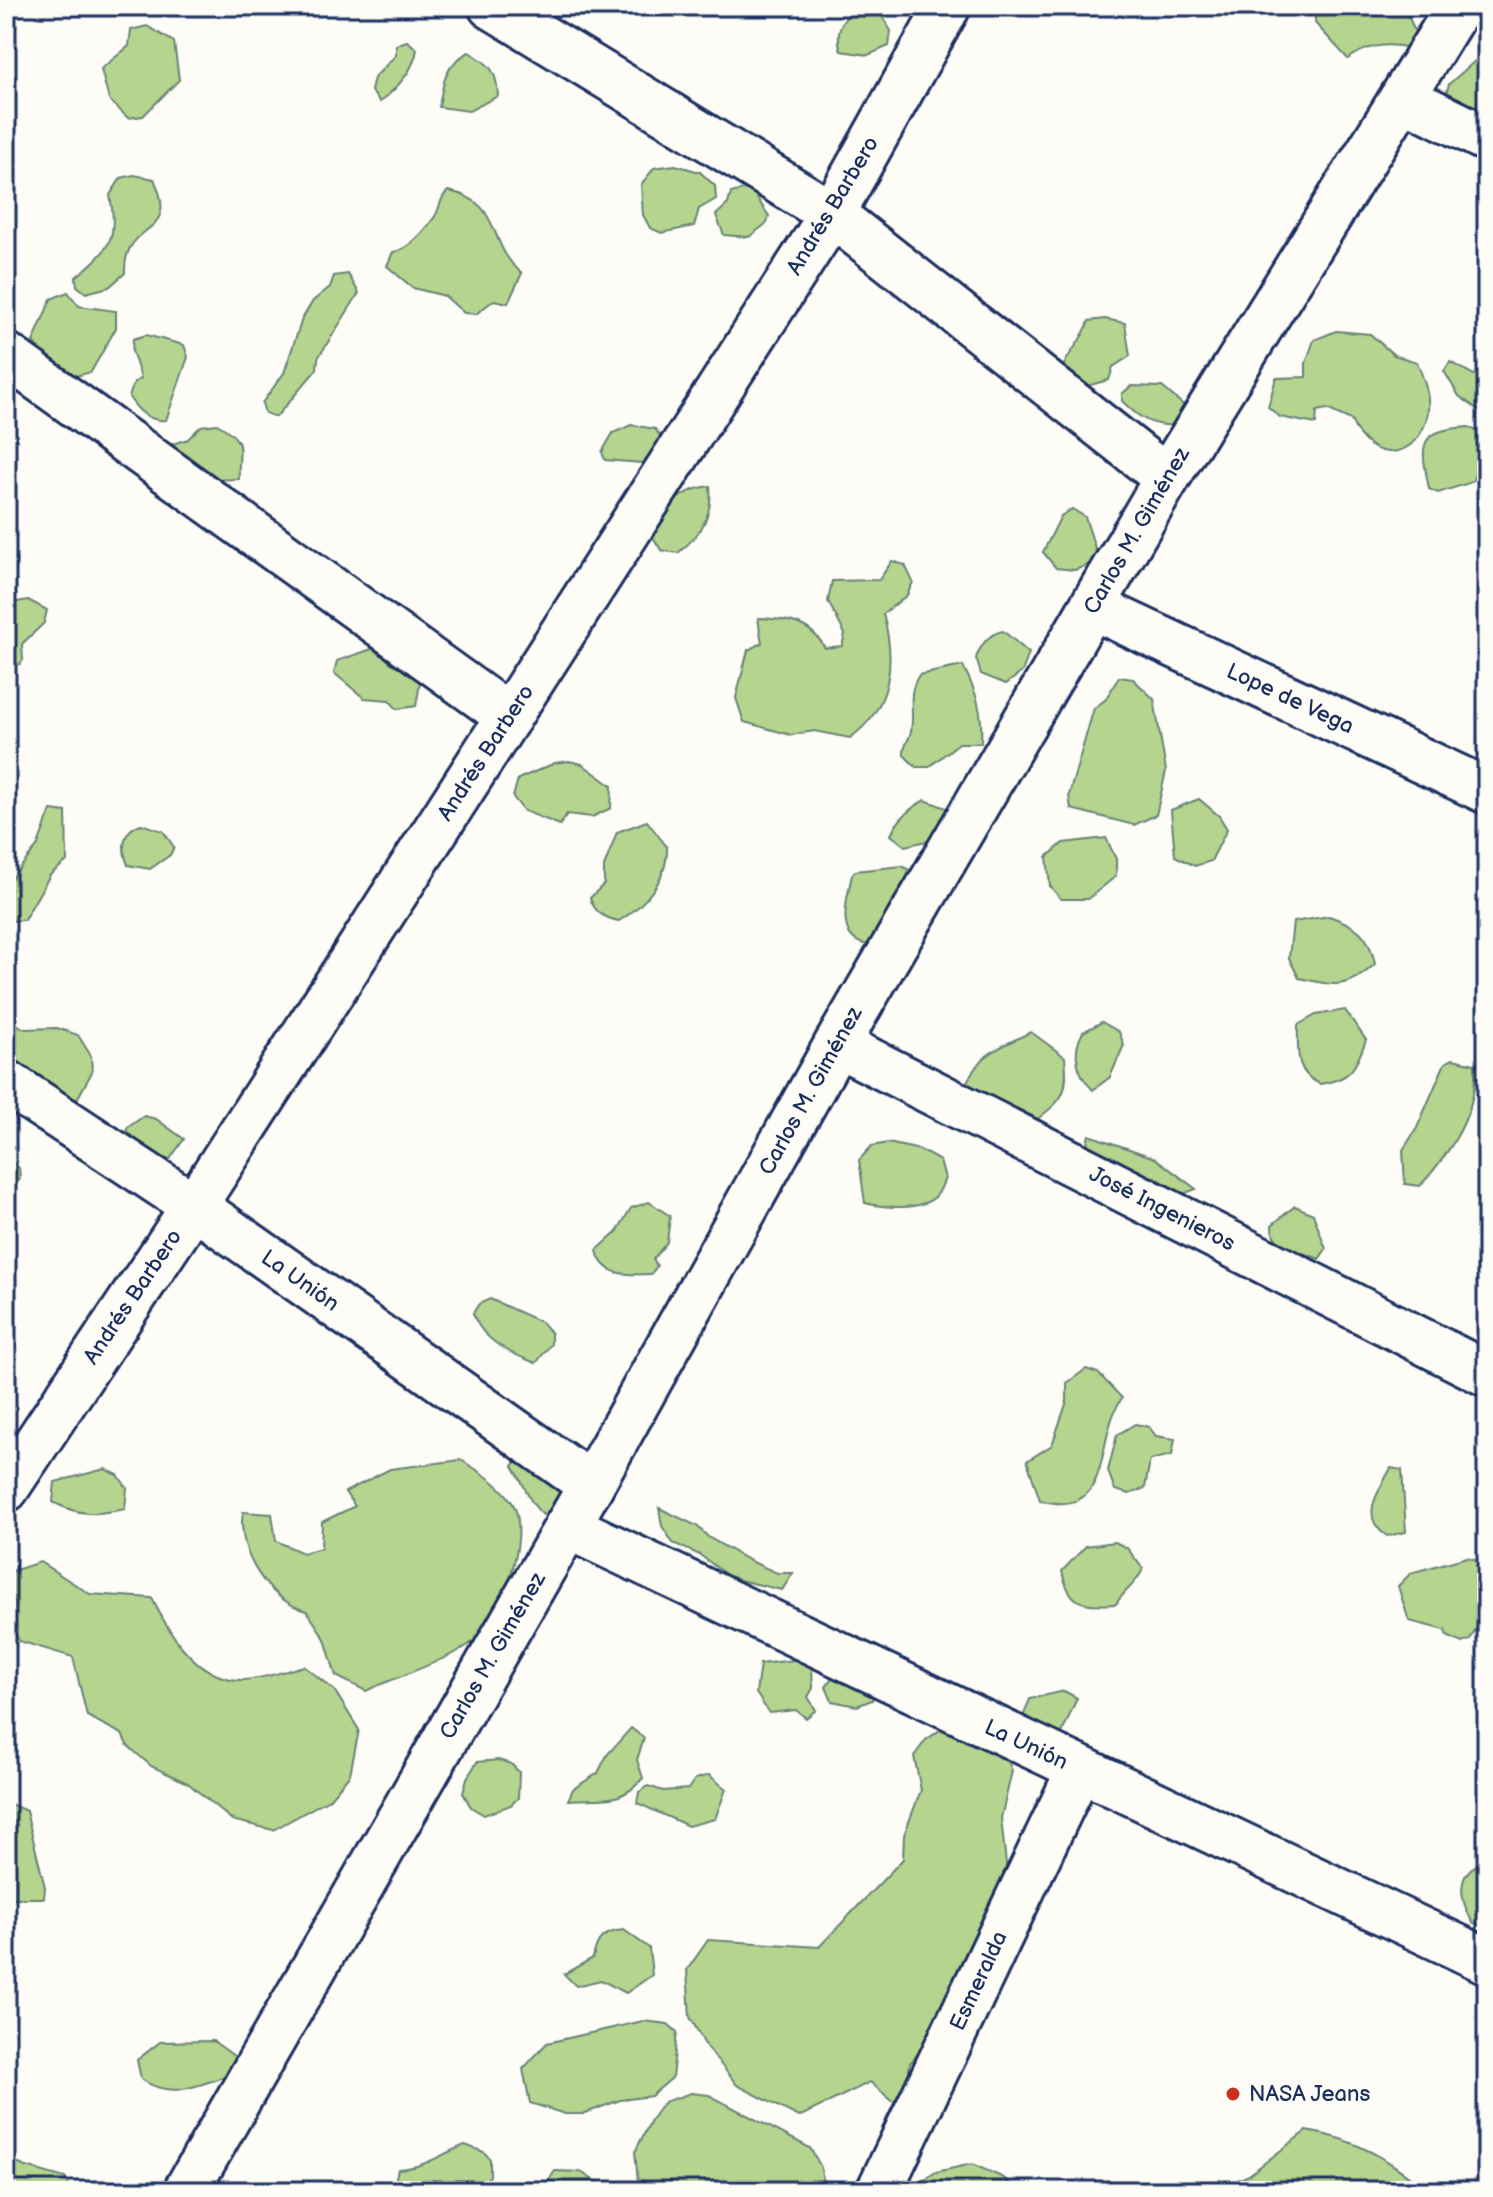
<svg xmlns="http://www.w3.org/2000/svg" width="1493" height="2197" font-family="'Balsamiq Sans',sans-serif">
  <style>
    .green { fill: #b5d58e; stroke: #688276; stroke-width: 2 }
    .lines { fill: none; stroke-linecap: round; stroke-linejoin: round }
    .street-casing { stroke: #1b2f5e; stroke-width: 50 }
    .street { stroke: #fdfcf7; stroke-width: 44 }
    .poi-dot { fill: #c8321e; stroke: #fdfcf7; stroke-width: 3 }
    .labels { text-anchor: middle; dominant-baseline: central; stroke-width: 6; stroke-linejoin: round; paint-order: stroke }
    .street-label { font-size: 22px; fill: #1b2f5e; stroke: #fdfcf7 }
    .poi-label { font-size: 22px; fill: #1b2f5e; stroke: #fdfcf7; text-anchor: start }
  </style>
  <rect width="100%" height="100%" fill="#fdfcf7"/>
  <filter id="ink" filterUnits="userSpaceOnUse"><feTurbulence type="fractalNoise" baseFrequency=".0125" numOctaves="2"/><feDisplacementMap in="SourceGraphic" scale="16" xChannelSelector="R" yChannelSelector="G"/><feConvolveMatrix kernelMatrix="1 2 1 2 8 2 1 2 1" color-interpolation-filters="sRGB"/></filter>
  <g filter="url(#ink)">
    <g class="green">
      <path d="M876 6 891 31 889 46 868 55 841 51C833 25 848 6 876 6Z"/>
      <path d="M1323 6H1404L1417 36 1406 47C1384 43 1366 46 1348 59L1315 23V9Z"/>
      <path d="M147 26 174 42 179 80 143 116 128 118 109 100 101 69 129 46 131 30Z"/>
      <path d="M407 41 417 49C414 71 396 89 380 102L371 91 374 78 396 55V45Z"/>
      <path d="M469 52C490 64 497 71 498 96L469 111 439 107C443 81 445 65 469 52Z"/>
      <path d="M1484 53 1487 115 1444 101 1449 84Z"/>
      <path d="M675 165 700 172 715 186 716 199 699 209 694 226 662 233 650 228 643 215 641 185 654 168Z"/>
      <path d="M134 175 154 179C182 240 123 218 125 273L109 287 86 293 77 286 76 277C110 249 118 240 110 195L121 178Z"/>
      <path d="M750 188 769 216 767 223 749 237 724 235 716 215 728 204 731 193Z"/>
      <path d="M448 191C504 201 486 246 522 273L508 303 494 300 476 314 464 313 445 296 413 288 387 266 393 252C408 250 424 232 433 219 441 210 438 199 448 191Z"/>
      <path d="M348 274 359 293 318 358 317 369 276 417 265 413 262 403 284 373 302 319 313 301 330 287 334 276Z"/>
      <path d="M68 292 79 306 116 311V328L91 372 65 379 33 342 51 299Z"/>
      <path d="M1105 319 1125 323 1130 356 1113 367 1109 380 1083 387 1062 370C1065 356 1083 341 1089 321Z"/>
      <path d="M1336 331 1370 334 1394 355 1417 362C1423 377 1430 395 1428 411 1422 458 1372 469 1351 420L1327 409 1317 411 1316 424 1280 417 1268 407 1276 378 1306 377V363L1314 340Z"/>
      <path d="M146 335 184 345 188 357 166 420C149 422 137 410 129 397L134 383 141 378 132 351 133 339Z"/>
      <path d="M1450 362 1474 375 1487 371V416L1459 396 1444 371Z"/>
      <path d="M1131 386 1162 387 1187 408 1177 425C1152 427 1139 418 1122 401V394Z"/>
      <path d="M217 424C249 442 237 447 239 479L209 480 166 446 188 439 201 426Z"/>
      <path d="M631 425 655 429 665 442 648 467 642 463 605 460 602 452 613 433Z"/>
      <path d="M1469 427 1478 432 1481 458 1472 482 1438 493 1429 489C1421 446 1415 430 1469 427Z"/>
      <path d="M710 486C713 517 700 535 678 553L661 550 653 537C665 508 677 490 710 486Z"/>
      <path d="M1072 509 1085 517 1096 551 1090 564 1075 570 1056 568 1043 552 1061 516Z"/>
      <path d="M892 561 905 565 913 582 907 595 883 614C896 661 892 708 850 738L814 731 791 735 744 722 736 698 748 650 762 643 758 618C787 619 810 621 825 648L842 646 845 634 828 601 832 581 879 580Z"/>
      <path d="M28 600 47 610 44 623 22 644 23 660 20 664 8 665 6 678V614L12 603Z"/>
      <path d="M1003 631 1029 653 1022 672 1006 684 981 674 976 658C981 645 988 634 1003 631Z"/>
      <path d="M375 648 391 663 421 677 416 706 397 709 389 700 364 698 334 673 337 661Z"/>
      <path d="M963 666C977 693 983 712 981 743H959L929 767H916L904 755C903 744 910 740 911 731 915 710 906 695 919 675Z"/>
      <path d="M1119 677 1133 679 1154 699 1166 771 1156 815 1134 825 1071 809 1069 795 1094 708 1105 700Z"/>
      <path d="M569 761 582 764 612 786 611 808 592 817 567 814 560 825 524 811 513 797 518 779 555 763Z"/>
      <path d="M1199 799 1219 816 1227 829 1211 861 1195 866 1175 856 1171 810Z"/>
      <path d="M925 800 949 809 936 839 905 846 891 835C898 819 910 808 925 800Z"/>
      <path d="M51 810 66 812 67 861 50 875 24 920 8 921 6 885 37 847Z"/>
      <path d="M647 821 667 847C668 879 645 905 619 921 604 918 594 912 590 898L604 884V867L617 832Z"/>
      <path d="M141 824 163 831 174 847 170 855 150 869 128 865C121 848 122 830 141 824Z"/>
      <path d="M1106 838 1116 859V876L1088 899H1061L1050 886 1047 857 1063 843Z"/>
      <path d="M902 866 917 874 877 945C833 947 846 903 852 875L855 871Z"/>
      <path d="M1329 916C1358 926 1369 934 1375 964 1346 991 1334 985 1299 978L1289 958 1293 922Z"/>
      <path d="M1345 1010 1366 1040C1355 1068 1352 1079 1320 1084 1294 1073 1298 1050 1298 1025L1316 1015Z"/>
      <path d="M6 1018 25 1029 57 1028 78 1035 91 1056 92 1072 76 1101 42 1105 6 1054Z"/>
      <path d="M1102 1022 1119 1032 1124 1045 1110 1077 1093 1090C1077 1074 1071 1053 1083 1032Z"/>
      <path d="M1031 1032 1065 1057C1069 1096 1062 1100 1031 1124L963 1091C978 1053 997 1049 1031 1032Z"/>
      <path d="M1453 1059 1475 1064C1478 1112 1451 1152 1420 1186L1405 1184 1403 1150 1417 1128 1445 1063Z"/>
      <path d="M144 1116 156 1119 184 1139 170 1159 147 1161 128 1142 127 1128Z"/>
      <path d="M1089 1135 1155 1158 1196 1189 1183 1194 1155 1177 1134 1174 1096 1155 1087 1142Z"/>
      <path d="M888 1143 920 1150 940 1161 945 1178C943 1183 940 1192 936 1196 921 1211 884 1208 865 1203L859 1160 872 1146Z"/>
      <path d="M6 1157 19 1168 20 1178 6 1198Z"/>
      <path d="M649 1202 670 1216 667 1242 653 1259 657 1266 651 1274C629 1275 602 1277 597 1250L617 1232 631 1208Z"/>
      <path d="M1295 1206 1313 1214 1326 1249 1319 1259C1301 1250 1271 1250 1272 1225Z"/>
      <path d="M490 1299 541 1322 551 1333V1344L536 1363C511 1354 481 1340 473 1313L479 1304Z"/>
      <path d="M1086 1369 1098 1373 1122 1398C1093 1440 1115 1521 1040 1500L1027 1461 1052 1445 1067 1401V1383Z"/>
      <path d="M1135 1424 1149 1427 1156 1436 1175 1439 1172 1455 1150 1460 1145 1488 1129 1494 1115 1490 1108 1471 1117 1435Z"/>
      <path d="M524 1451 575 1471 556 1512 543 1515C527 1501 525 1484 513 1466Z"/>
      <path d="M461 1460C479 1471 506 1487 515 1508 529 1544 498 1627 467 1646 436 1665 398 1676 366 1691L336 1676 325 1639 307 1611C268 1601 236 1551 243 1512L272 1514 276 1541 303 1553 321 1548 322 1522 355 1506 345 1492 390 1469Z"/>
      <path d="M1391 1468 1402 1470 1406 1532 1387 1536C1358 1517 1379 1491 1391 1468Z"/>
      <path d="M105 1469 118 1475 127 1488 125 1509C96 1515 79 1516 53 1502L55 1482Z"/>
      <path d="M659 1508 697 1526 708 1537 748 1560 777 1573H793L782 1590 731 1578 700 1555 673 1543 662 1526Z"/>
      <path d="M1115 1542 1127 1548 1143 1569C1137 1584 1124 1590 1116 1604 1083 1605 1070 1607 1062 1571L1086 1546Z"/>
      <path d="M1467 1557 1487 1563V1589L1481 1592 1480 1622 1470 1640 1462 1643 1447 1636 1445 1630 1409 1621 1398 1586 1411 1573Z"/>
      <path d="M40 1562 90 1594 152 1598C169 1634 198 1681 243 1680 263 1679 285 1671 304 1666L334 1690 359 1730 350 1774 329 1799 273 1830 232 1820 188 1783 151 1766 127 1745 122 1734 87 1716 73 1657 19 1641 6 1614V1573Z"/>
      <path d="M803 1659 812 1669 813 1688 808 1697 816 1710 806 1718 796 1710 769 1713 756 1693 760 1664Z"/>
      <path d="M834 1674 877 1689 872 1700 857 1706 832 1701 826 1687Z"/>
      <path d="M1064 1691 1077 1698 1062 1733 1037 1736 1023 1717 1030 1699Z"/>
      <path d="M954 1720 1005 1752 1012 1771 1001 1818 1008 1882 968 1998 910 2063 904 2111 870 2082 799 2117 737 2085 704 2043 690 2017 687 1970 708 1940 819 1947 903 1859 904 1835 921 1790 914 1756 926 1740Z"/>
      <path d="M631 1728 644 1738 637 1760 643 1778C620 1806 599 1797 568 1800L573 1789 598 1773 607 1755Z"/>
      <path d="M498 1760 511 1764 519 1772 518 1798 511 1805 484 1815 471 1807 463 1793 467 1778 477 1762Z"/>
      <path d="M709 1775 726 1789 715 1819 688 1826 637 1803 639 1792 648 1786 663 1791 688 1789 695 1779Z"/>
      <path d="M6 1802 26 1811 45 1887 44 1898H6Z"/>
      <path d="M1487 1861V1926H1486L1473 1923C1459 1898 1454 1870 1487 1861Z"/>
      <path d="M624 1930 649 1948 652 1975 626 1993 601 1980 576 1986 564 1974 593 1958C597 1938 603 1932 624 1930Z"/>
      <path d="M643 2021 668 2024 677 2032 672 2078 651 2096 620 2100 583 2114H565L530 2103 523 2069 547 2043Z"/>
      <path d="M213 2041 240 2060 234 2073C201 2084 172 2101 141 2079L137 2060 160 2042Z"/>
      <path d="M691 2093 709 2095 810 2148 821 2167 824 2191H624L638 2181 635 2152 651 2120 664 2102Z"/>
      <path d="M1306 2131C1355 2138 1390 2160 1428 2191H1214L1249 2175Z"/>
      <path d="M465 2145 484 2152 490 2159V2176L477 2191H393L398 2169C424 2168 441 2154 465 2145Z"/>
      <path d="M6 2157 23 2166 65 2178 72 2191H23L6 2182Z"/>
      <path d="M972 2164 1004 2178 1018 2191H906L936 2172Z"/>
      <path d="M555 2171 581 2172 610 2191H541Z"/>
    </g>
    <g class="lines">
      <defs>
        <g id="street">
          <path d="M491 6 832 214 1167 478"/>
          <path d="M1404 98 1487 139"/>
          <path d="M6 355 509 717"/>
          <path d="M1093 607 1487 791"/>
          <path d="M837 1044 1487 1374"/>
          <path d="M6 1082 194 1206 591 1485"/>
          <path d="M6 1489 194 1206 832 214 948 6"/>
          <path d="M567 1526 1487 1961"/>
          <path d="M186 2191 591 1485 837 1044 1167 478 1459 6"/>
          <path d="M879 2191 1079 1770"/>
        </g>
      </defs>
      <use href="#street" class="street-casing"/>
      <use href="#street" class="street"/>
    </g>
  </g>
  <circle class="poi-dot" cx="1233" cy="2094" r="8"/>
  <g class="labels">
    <g class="street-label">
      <text transform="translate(833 206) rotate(-59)">Andrés Barbero</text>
      <text transform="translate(1137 531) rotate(-60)">Carlos M. Giménez</text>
      <text transform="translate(1290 699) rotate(25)">Lope de Vega</text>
      <text transform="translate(486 753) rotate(-57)">Andrés Barbero</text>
      <text transform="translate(811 1091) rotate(-61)">Carlos M. Giménez</text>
      <text transform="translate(1162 1209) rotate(27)">José Ingenieros</text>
      <text transform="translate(300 1281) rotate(35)">La Unión</text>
      <text transform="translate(133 1297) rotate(-56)">Andrés Barbero</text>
      <text transform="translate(493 1656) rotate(-60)">Carlos M. Giménez</text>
      <text transform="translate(1026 1745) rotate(25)">La Unión</text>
      <text transform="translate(979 1981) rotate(-65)">Esmeralda</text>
    </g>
    <g class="poi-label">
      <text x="1249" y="2094">NASA Jeans</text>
    </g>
  </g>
  <rect width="1493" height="2197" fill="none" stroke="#fdfcf7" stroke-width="32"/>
  <rect x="16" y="16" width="1461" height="2165" fill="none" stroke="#1b2f5e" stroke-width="3" filter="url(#ink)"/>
</svg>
